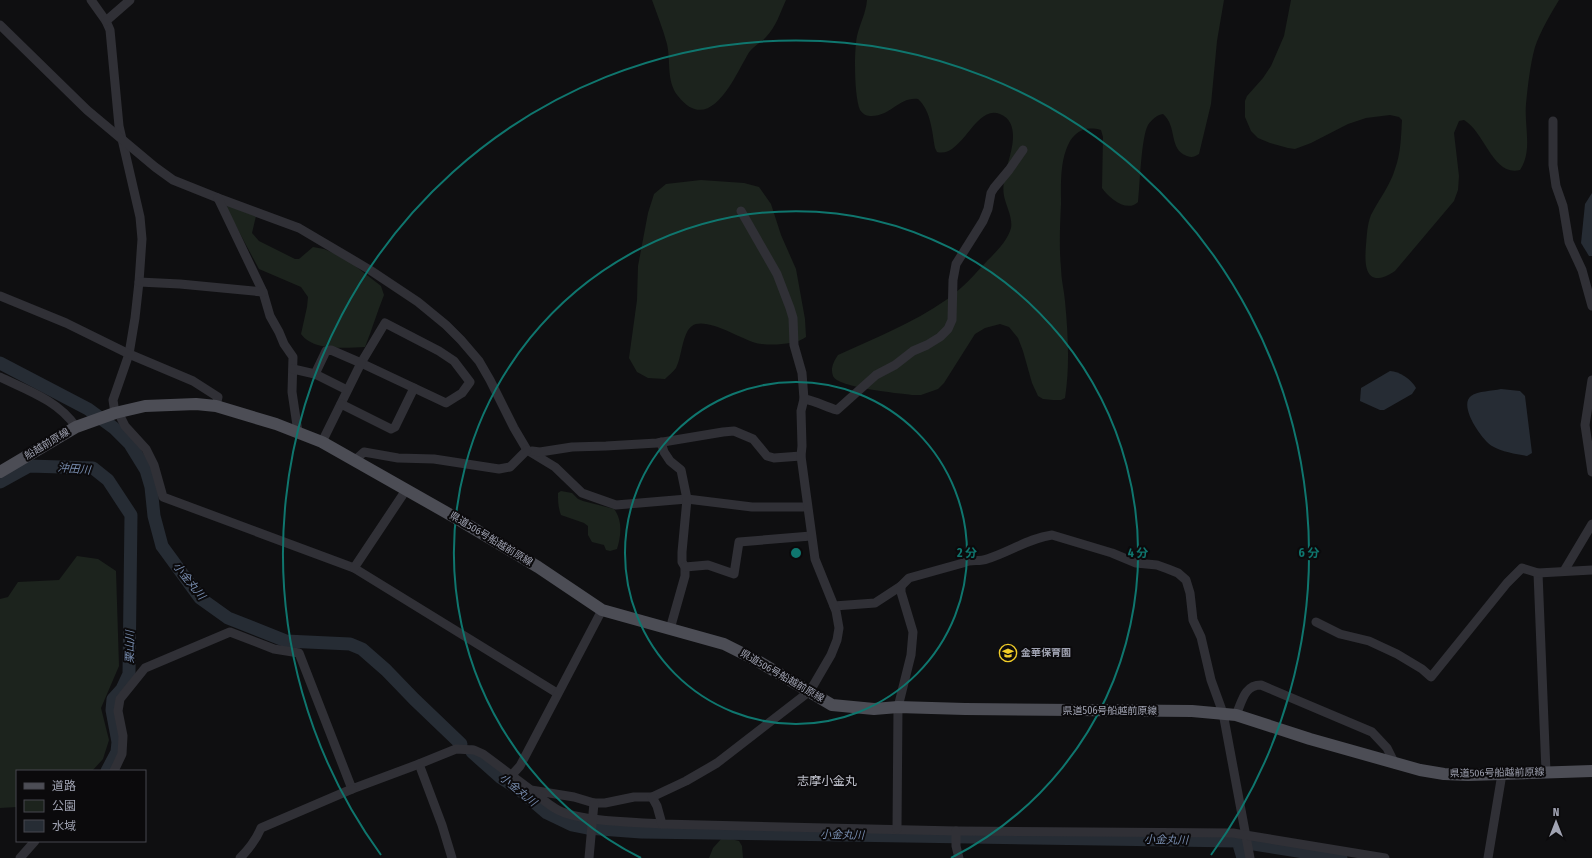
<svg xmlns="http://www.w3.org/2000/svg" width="1592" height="858" font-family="'Fira Sans Condensed','Noto Sans JP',sans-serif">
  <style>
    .green { fill: #1c231d }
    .water { fill: #262c34 }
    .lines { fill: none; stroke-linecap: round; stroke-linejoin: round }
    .river { stroke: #262c34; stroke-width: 13 }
    .minor { stroke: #303036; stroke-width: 9 }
    .major { stroke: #4c4d55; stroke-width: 12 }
    .ring { fill: none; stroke: #0f766e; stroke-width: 2 }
    .labels { text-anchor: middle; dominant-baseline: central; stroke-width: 4; stroke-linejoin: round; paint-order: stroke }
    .street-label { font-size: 10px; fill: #a0a3b2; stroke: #0b0a0c }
    .poi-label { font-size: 10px; font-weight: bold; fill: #a0a3b2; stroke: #0b0a0c; text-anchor: start }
    .water-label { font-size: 11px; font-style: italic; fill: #768bad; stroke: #0b0a0c }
    .quarter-label { font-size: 12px; fill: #c1c3ce; stroke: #0b0a0c }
    .centre { fill: #0f766e; stroke: #0b0a0c; stroke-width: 2 }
    .ring-label { font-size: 12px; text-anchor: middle; font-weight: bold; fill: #0f766e; stroke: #0b0a0c; stroke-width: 4; stroke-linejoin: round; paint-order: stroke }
  </style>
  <rect width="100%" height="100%" fill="#0f0f11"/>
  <g class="green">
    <path d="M652 0H786C780 13 776 27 766 37 761 43 752 47 748 54 735 76 710 137 678 96 666 81 671 61 667 44 663 29 657 14 652 0Z"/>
    <path d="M867 0H1224L1217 41 1211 104 1199 154C1194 157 1192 158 1187 156 1168 149 1178 127 1163 114 1157 115 1152 119 1148 125 1141 138 1140 185 1138 202 1127 213 1109 198 1102 188L1103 137 1101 130C1083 125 1072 133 1066 150 1060 167 1061 186 1061 204 1060 225 1059 247 1061 268 1061 279 1064 290 1065 301 1068 333 1070 366 1065 398L1061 400H1053L1043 399 1038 396 1032 383 1023 351 1018 338 1009 327 1000 324 985 328 975 334 944 383 938 389 921 395H912C898 393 838 388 833 376 830 368 834 361 838 355 875 338 913 323 946 300 962 289 975 274 988 260 996 252 1008 240 1011 228 1013 218 1006 206 1004 196 1002 184 1005 174 1008 163 1012 149 1020 122 1000 114 975 104 962 159 937 152L935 148C932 131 931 111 918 99 898 97 891 117 870 116 866 116 862 113 860 110 854 96 854 51 857 36 860 23 866 13 867 0Z"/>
    <path d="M1291 0H1559C1551 13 1540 32 1535 47 1530 65 1528 85 1526 104 1524 127 1533 150 1520 170 1493 177 1485 132 1464 120L1459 121 1454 133 1459 176 1458 190 1454 201 1395 271C1366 290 1364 267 1366 245 1367 235 1367 225 1371 215 1379 199 1390 186 1395 169 1401 153 1401 136 1402 120L1399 117 1390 115 1366 118 1348 124 1311 143 1295 149 1288 148 1270 143 1258 138 1251 131 1245 117V101L1247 96 1263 78 1271 66 1284 36Z"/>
    <path d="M701 180 744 183 759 187 771 204 781 235 796 269 805 319 806 337C796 345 768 346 756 343 741 339 705 316 692 326 682 333 682 357 676 368 673 372 668 376 665 379L648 378 637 372 629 358 637 300 638 266 648 213 654 194 666 184Z"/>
    <path d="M224 204 256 216 252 233 259 241 295 259H299L313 247 324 249 345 258 381 286 384 295C377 312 372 330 365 347 345 348 313 351 301 334L307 307 308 297 301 287 259 269Z"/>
    <path d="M561 491 572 493 578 499 583 501 614 509C623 521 621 536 617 549L610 551 606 550 604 545 592 542 588 535V526L584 523 561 515C558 507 558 501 558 493Z"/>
    <path d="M77 556 98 559 116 571 119 666 101 708 109 740 103 759 92 771H17V807L0 808V599L8 597 18 582 59 580Z"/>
    <path d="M723 837 739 841 742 846 743 858H709L713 848Z"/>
  </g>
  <g class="water">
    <path d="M1592 193V256H1589L1581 243 1585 204Z"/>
    <path d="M1390 371C1399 371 1412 380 1416 388L1412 394 1384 410H1380L1360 401 1361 388Z"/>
    <path d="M1501 389 1520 391 1525 396 1532 453 1527 456C1516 454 1502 452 1492 446 1482 440 1458 406 1471 396 1478 391 1492 391 1501 389Z"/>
  </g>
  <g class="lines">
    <g class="river">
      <path d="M0 363 88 409 114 428 130 444 146 470 151 487 154 516 162 546 200 598 228 618 286 641 350 644 362 649 386 670 414 699 461 744"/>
      <path d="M0 482 29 466 93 468 108 480 131 515 129 674 122 689 113 699 112 710 118 742 117 752 107 771"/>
      <path d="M472 752 500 777 520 790 547 813 572 825 587 828 641 832 1238 841 1243 858"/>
      <path d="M1254 844 1341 858"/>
    </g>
    <g class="minor">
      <path d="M91 0 106 21 110 30 119 126 140 217 142 239 139 282 135 318 129 354 113 400 115 413"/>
      <path d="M106 21 130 0"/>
      <path d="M0 25 87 110 155 167 173 180 218 198 299 228 370 270 418 302 446 325 461 340 479 361 490 380 514 428 527 450 555 467 582 493 616 505 687 499 752 507H807"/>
      <path d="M1553 121V165L1556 186 1563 206 1569 242 1582 270 1592 306"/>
      <path d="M218 198 263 292 270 316 279 332 284 344 293 357 292 392 298 432"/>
      <path d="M139 282 180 284 263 292"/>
      <path d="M0 296 66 323 129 354 193 381 218 397 216 406"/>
      <path d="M385 323 439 351 454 361 470 382 462 393 446 403 361 363Z"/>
      <path d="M293 369 315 374 347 390"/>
      <path d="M315 374 326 351 331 350 361 363 322 442"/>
      <path d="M0 377C27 390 59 401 76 427"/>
      <path d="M1592 380 1585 425 1592 472"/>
      <path d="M804 399C816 401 826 407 837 410L876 375 895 365 913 351 927 345 940 337 948 329 952 320 953 280 956 264 983 221 988 209 991 193 994 188 1009 170 1023 150"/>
      <path d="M341 404 391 429 395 427 414 388"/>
      <path d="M118 412 125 426 146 449 154 465 163 497 354 568 557 693"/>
      <path d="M661 442 664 452 670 461 681 470 687 499 682 552V562L685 567V576L670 629"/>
      <path d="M532 451 540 452 572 447 606 446 657 443 723 432 734 431 753 439 767 456 774 458 801 456"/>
      <path d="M354 461 364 452 398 458 434 459 499 469 510 467 527 450"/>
      <path d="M685 567 708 565 734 574 739 542 811 536"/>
      <path d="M354 568 406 490"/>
      <path d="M1564 571 1592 524"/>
      <path d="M1538 573 1546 772"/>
      <path d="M834 606 875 603 901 586 909 578 963 563C971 559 979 562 987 559 1010 552 1029 538 1052 535L1112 553 1136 563 1157 565 1168 569 1178 573 1186 580 1190 593 1193 620 1201 637 1211 680 1223 713 1250 858"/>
      <path d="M1316 622 1340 634 1369 641 1397 654 1422 669 1431 677 1507 583 1522 568 1538 573 1592 570"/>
      <path d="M1236 715C1242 702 1244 685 1261 685L1372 732 1387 748 1395 764"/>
      <path d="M419 764 442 825 452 858"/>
      <path d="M114 771 122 754 123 736 118 711 120 699 145 668 230 632 274 649 299 653 352 789 419 764 456 749 474 750 483 754 531 790 574 797 594 803H605L634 797H652L686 781 717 763 810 691 831 655 837 640 839 628 836 611 815 559 801 456 802 446 801 411 804 399 802 373 794 345 793 318 790 308 777 274 741 211"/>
      <path d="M511 776 520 766 602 610"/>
      <path d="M531 790C540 797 548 805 558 810 581 822 635 822 662 824"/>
      <path d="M652 797 657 806 662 824 956 831 1233 833 1385 858"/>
      <path d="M897 829 898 707 911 655 913 632 901 592V586"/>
      <path d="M956 831V846L959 858"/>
      <path d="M20 858 35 841"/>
      <path d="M240 858C249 849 256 840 261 828L352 789"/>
      <path d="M589 858 594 803"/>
      <path d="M1488 858 1502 774"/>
    </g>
    <path class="major" d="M0 472 76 427 115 413 145 406 196 404 216 406 276 424 322 442 456 518 538 567 602 610 724 644 756 660 832 705 874 709 898 707 965 709 1192 711 1236 715 1310 739 1420 770 1444 774 1468 775 1592 771"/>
  </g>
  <g class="ring">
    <circle cx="796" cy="553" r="171"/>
    <path d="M641 858A342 342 0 1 1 951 858"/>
    <path d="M381 855A513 513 0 1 1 1211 855"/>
  </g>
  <defs>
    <symbol id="school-ring" viewBox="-11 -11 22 22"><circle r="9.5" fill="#0b0a0c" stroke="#f0cc28" stroke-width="1.5"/><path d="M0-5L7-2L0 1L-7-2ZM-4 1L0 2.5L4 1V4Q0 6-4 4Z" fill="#f0cc28"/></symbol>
  </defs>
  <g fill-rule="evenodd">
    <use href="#school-ring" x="998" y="643" width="20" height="20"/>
  </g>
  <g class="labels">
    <g class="street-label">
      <text transform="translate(47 444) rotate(-31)">船越前原線</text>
      <text transform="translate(491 539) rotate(31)">県道506号船越前原線</text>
      <text transform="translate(782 676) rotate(30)">県道506号船越前原線</text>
      <text x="1110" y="711">県道506号船越前原線</text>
      <text transform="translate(1497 773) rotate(-1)">県道506号船越前原線</text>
    </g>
    <g class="poi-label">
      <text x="1021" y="653">金華保育園</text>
    </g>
    <g class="water-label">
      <text transform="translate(74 469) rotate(5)">沖田川</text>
      <text transform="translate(189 581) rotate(51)">小金丸川</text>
      <text transform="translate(130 647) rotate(-89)">栗山川</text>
      <text transform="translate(518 790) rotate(39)">小金丸川</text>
      <text transform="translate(842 835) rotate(1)">小金丸川</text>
      <text transform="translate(1166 840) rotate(1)">小金丸川</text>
    </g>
    <g class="quarter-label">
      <text x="827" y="781">志摩小金丸</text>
    </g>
  </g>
  <circle cx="796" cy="553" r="6" class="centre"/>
  <g class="ring-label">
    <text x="967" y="557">2 分</text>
    <text x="1138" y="557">4 分</text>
    <text x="1309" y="557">6 分</text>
  </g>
  <rect x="16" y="770" width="130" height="72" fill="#0b0a0c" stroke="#47474e"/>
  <rect x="24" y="783" width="20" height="6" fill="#4c4d55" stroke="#47474e"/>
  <text x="52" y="790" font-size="12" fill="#a0a3b2">道路</text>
  <rect x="24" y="800" width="20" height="12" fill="#1c231d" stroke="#47474e"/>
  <text x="52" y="810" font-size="12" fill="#a0a3b2">公園</text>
  <rect x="24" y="820" width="20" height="12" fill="#262c34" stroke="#47474e"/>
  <text x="52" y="830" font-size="12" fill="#a0a3b2">水域</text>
  <g transform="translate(1556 822)" stroke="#0b0a0c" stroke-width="3" paint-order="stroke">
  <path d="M0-3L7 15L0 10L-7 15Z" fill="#a0a3b2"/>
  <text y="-6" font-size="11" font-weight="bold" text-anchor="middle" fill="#a0a3b2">N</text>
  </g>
</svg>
